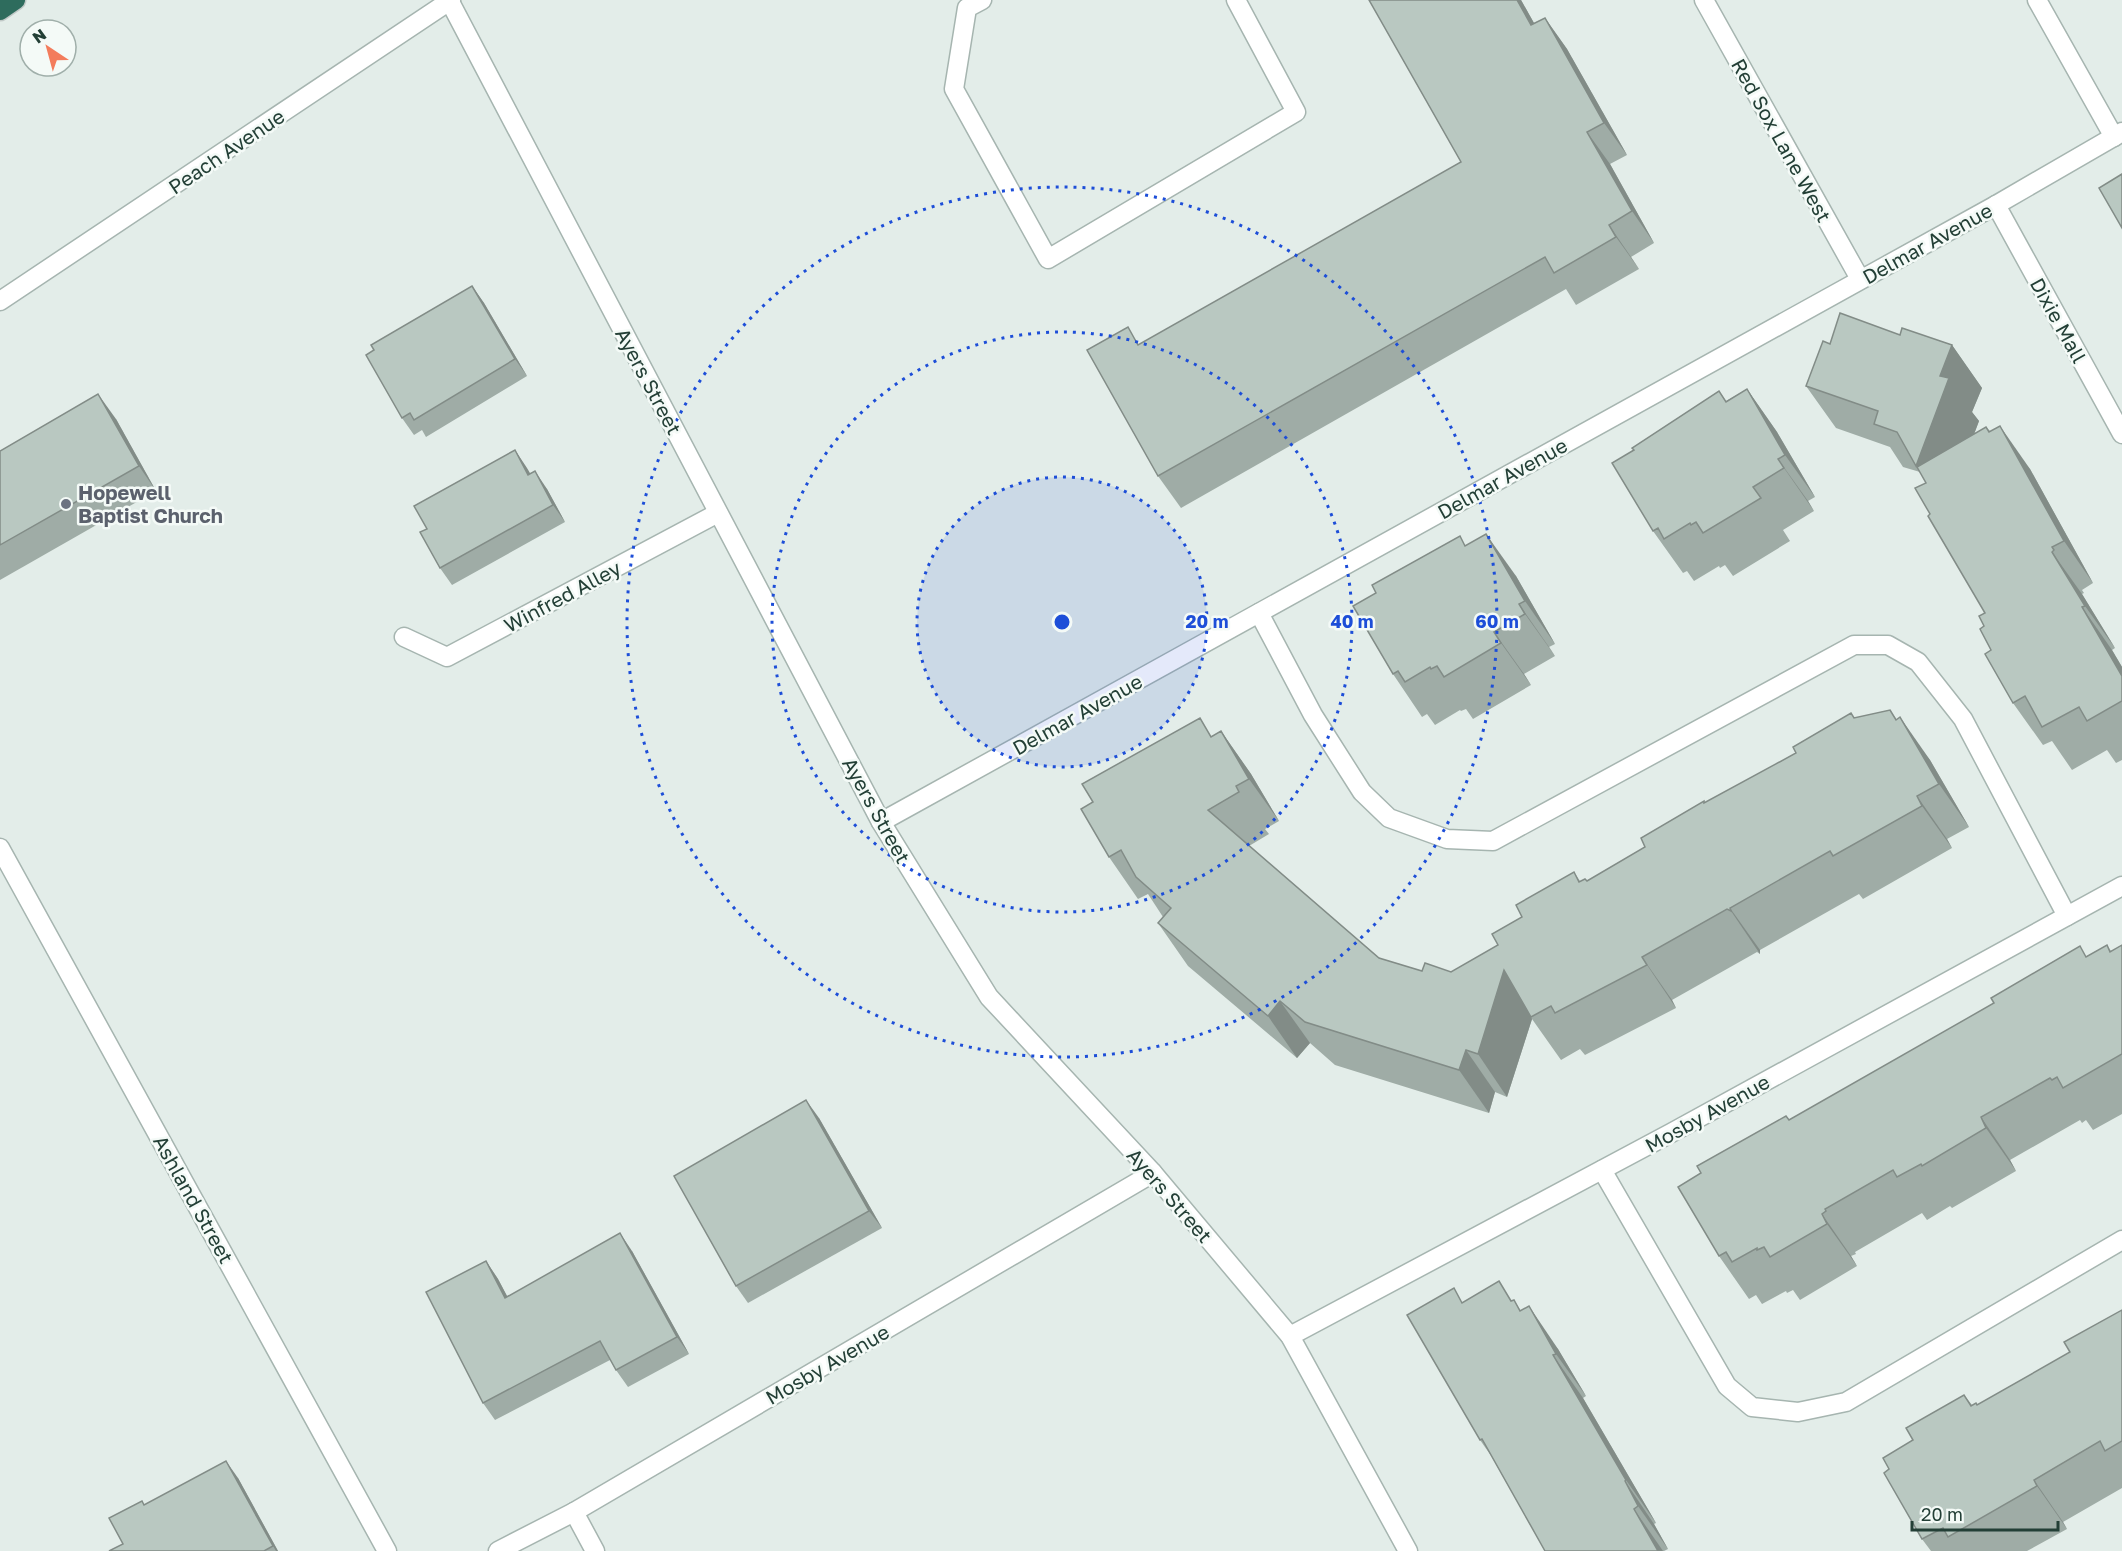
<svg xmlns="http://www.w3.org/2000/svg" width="2122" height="1551" font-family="'Golos Text',sans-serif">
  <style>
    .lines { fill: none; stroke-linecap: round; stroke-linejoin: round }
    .service-casing { stroke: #a6b5b0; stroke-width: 21 }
    .minor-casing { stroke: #a6b5b0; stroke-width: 21 }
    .tertiary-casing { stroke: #a6b5b0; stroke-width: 21 }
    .motorway-casing { stroke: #c1c9c7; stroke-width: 21 }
    .service { stroke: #fff; stroke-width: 18 }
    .minor { stroke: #fff; stroke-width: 18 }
    .tertiary { stroke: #fff; stroke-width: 18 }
    .motorway { stroke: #2e6c5d; stroke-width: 18 }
    .wall { fill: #9faca6 }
    .shaded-wall { fill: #828c87 }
    .building { fill: #b9c8c1; stroke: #828c87; stroke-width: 1.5 }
    .ring { fill: none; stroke: #1d4ed8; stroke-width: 3; stroke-dasharray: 3 6 }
    .worship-dot { fill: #6b7280; stroke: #f4faf7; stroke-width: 2 }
    .labels { text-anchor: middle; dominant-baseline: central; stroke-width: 5; stroke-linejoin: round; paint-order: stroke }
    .street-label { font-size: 20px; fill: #233f36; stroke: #f4faf7 }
    .worship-label { font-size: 20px; font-weight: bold; fill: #5b616d; stroke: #f4faf7; text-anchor: start }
    .centre { fill: #1d4ed8; stroke: #f4faf7; stroke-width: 3 }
    .ring-label { font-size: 18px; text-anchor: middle; font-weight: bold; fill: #1d4ed8; stroke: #f4faf7; stroke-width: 5; stroke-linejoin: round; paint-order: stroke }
  </style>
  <rect width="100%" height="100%" fill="#e3ede9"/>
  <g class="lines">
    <defs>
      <g id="service">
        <path d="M982 0 967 8 954 89 1048 259 1296 112 1236 0"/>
        <path d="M1259 613 1313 715 1362 792 1389 818 1447 839 1493 841 1854 645H1888L1918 662 1963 719 2067 916"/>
        <path d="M1602 1170 1727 1386 1752 1407 1798 1412 1846 1402 2122 1240"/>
      </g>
      <g id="minor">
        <path d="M1704 0 1860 279"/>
        <path d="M2037 0 2114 137"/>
        <path d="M1996 205 2122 434"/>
        <path d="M0 301 451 0"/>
        <path d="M404 637 447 657 718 513"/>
        <path d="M881 822 1996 205 2122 132"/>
        <path d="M0 848 387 1551"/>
        <path d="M1290 1336 1671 1133 2122 886"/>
        <path d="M574 1512 595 1551"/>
        <path d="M498 1551 574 1512 1153 1173"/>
      </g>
      <path id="tertiary" d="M449 0 881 822 989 997 1153 1173 1290 1336 1408 1551"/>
      <path id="motorway" d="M0 11 16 0"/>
    </defs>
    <use href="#service" class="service-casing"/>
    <use href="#minor" class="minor-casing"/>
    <use href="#tertiary" class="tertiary-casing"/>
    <use href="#motorway" class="motorway-casing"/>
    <use href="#service" class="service"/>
    <use href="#minor" class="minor"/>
    <use href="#tertiary" class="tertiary"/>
    <use href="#motorway" class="motorway"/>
  </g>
  <g class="wall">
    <path d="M1369 0H1521L1534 23 1545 18 1567 49 1627 155 1610 164 1654 243 1631 257 1639 269 1576 305 1566 289 1181 508 1158 476 1140 344 1461 162Z"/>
    <path d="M472 286 484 303 527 376 426 437 422 430 414 435 402 418Z"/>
    <path d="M1900 335 1952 345 1982 388 1972 412 1979 421 1974 434 1986 427 1990 431 2030 469 2093 583 2082 590 2084 593 2082 594 2115 648 2112 650 2122 667V760L2116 763 2107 750 2072 770 2052 741 2043 745 2013 703 1991 650 1984 626 1985 613 1930 514 1926 483 1920 472 1903 467 1890 447 1836 428 1806 386 1830 344Z"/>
    <path d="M1747 389 1777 432 1815 497 1808 501 1814 511 1783 530 1790 541 1733 576 1725 565 1720 568 1719 566 1694 581 1687 571 1683 573 1653 531 1634 450 1719 391 1726 401Z"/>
    <path d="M116 419 156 491 0 580V451Z"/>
    <path d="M515 450 530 474 547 489 565 522 452 585 440 568 427 529Z"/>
    <path d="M1466 545 1516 576 1555 644 1549 647 1555 656 1524 674 1531 685 1473 719 1466 709 1461 711 1460 710 1435 725 1427 714 1422 717 1393 674Z"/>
    <path d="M1890 710 1897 720 1930 760 1969 827 1947 839 1952 848 1863 899 1859 894 1760 950V954L1757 952 1672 1000 1676 1008 1585 1055 1580 1049 1561 1060 1532 1019 1507 1097 1495 1092 1489 1113 1335 1065 1310 1043 1297 1058 1188 966 1158 923 1163 917 1148 894 1138 899 1109 857 1093 802 1221 731 1251 774 1279 821 1265 829 1269 834 1249 846 1379 958 1422 971 1451 972 1498 945 1522 917 1574 872 1580 881H1587L1645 847 1705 803 1796 753 1855 718Z"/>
    <path d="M2107 945 2111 951 2122 945V1114L2093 1130 2086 1120 2082 1123 2080 1120 2010 1160 2016 1171 1952 1208 1950 1206 1927 1220 1922 1213 1855 1252 1856 1254 1851 1256 1857 1266 1800 1300 1793 1290 1787 1293 1786 1291 1762 1304 1756 1295 1749 1299 1719 1256 1789 1120Z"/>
    <path d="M819 1118 882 1228 748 1303 736 1286Z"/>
    <path d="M632 1251 689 1354 628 1387 616 1370 610 1360 495 1420 483 1403 486 1261 498 1279 507 1296Z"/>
    <path d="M1514 1300 1521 1311 1558 1349 1586 1396 1583 1398 1656 1523 1654 1524 1668 1549 1664 1551H1545L1492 1457 1480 1440 1464 1302Z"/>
    <path d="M2122 1310V1488L2063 1522 2067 1529 2027 1551H1931L1922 1539 1889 1469 1913 1440 1964 1395 1972 1405H1977L2070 1352Z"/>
    <path d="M238 1478 278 1551H109L123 1544 142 1501 144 1505Z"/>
  </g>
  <g class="shaded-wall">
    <path d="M1517 0H1521L1553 57 1531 25Z"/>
    <path d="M1545 18 1567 49 1627 155 1604 123Z"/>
    <path d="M1587 132 1610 164 1654 243 1632 211Z"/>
    <path d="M1609 225 1631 257 1639 269 1616 237Z"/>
    <path d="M472 286 484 303 527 376 515 359Z"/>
    <path d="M1952 345 1982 388 1972 412 1979 421 1946 509 1916 466 1940 376Z"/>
    <path d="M1747 389 1777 432 1815 497 1785 455Z"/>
    <path d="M98 394 116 419 156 491 139 466Z"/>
    <path d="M2000 426 2030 469 2093 583 2064 541Z"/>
    <path d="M515 450 527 468 541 492 528 475Z"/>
    <path d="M1778 459 1808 501 1814 511 1784 468Z"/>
    <path d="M535 471 547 489 565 522 553 505Z"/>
    <path d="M1486 534 1516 576 1555 644 1525 601Z"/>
    <path d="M2052 552 2082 594 2115 648 2085 606Z"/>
    <path d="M1519 604 1549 647 1555 656 1525 614Z"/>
    <path d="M2082 607 2112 650 2122 667V676Z"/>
    <path d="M1494 632 1524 674 1531 685 1501 643Z"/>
    <path d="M1900 717 1930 760 1969 827 1939 784Z"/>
    <path d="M1221 731 1251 774 1279 821 1249 779Z"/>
    <path d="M1917 796 1947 839 1952 848 1922 806Z"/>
    <path d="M1730 908 1760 950V954L1731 911Z"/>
    <path d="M1642 957 1672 1000 1676 1008 1647 965Z"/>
    <path d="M1504 970 1532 1019 1507 1097 1478 1054Z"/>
    <path d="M1280 1001 1310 1043 1297 1058 1268 1016Z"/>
    <path d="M1466 1050 1495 1092 1489 1113 1459 1070Z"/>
    <path d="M806 1100 819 1118 882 1228 869 1211Z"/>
    <path d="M1981 1117 2010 1160 2016 1171 1986 1128Z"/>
    <path d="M1822 1214 1851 1256 1857 1266 1827 1224Z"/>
    <path d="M620 1233 632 1251 689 1354 677 1337Z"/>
    <path d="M486 1261 498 1279 517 1315 505 1298Z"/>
    <path d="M1529 1306 1558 1349 1586 1396 1556 1354Z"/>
    <path d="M1553 1355 1583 1398 1656 1523 1626 1480Z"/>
    <path d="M226 1461 238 1478 278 1551H276L273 1546Z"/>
    <path d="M2034 1480 2063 1522 2067 1529 2037 1486Z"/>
    <path d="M1625 1481 1654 1524 1668 1549 1638 1506Z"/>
    <path d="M1634 1509 1663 1551H1658Z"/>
  </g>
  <g class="building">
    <path d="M1369 0H1517L1531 25 1545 18 1604 123 1587 132 1632 211 1609 225 1616 237 1554 273 1545 257 1158 476 1087 350 1128 327 1138 345 1461 162Z"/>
    <path d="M2122 174V228L2099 188Z"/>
    <path d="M472 286 515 359 414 420 410 413 402 418 366 355 374 350 371 345Z"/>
    <path d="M1840 313 1900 335 1902 328 1952 345 1940 376 1949 378 1916 466 1897 432 1874 424 1878 411 1806 386 1823 341 1830 344Z"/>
    <path d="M1747 389 1785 455 1778 459 1784 468 1753 487 1761 498 1703 533 1696 522 1691 525 1690 523 1664 539 1658 528 1653 531 1612 463 1634 450 1632 448 1719 391 1726 402Z"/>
    <path d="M98 394 139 466 0 545V451Z"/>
    <path d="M2000 426 2064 541 2052 547 2054 550 2052 552 2085 606 2082 607 2122 676V701L2087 721 2079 707 2042 727 2025 696 2013 703 1985 654 1991 650 1980 629 1984 626 1979 616 1985 613 1928 516 1930 514 1915 488 1926 483 1917 467 1986 427 1989 432Z"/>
    <path d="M515 450 528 475 535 471 553 505 440 568 420 532 427 529 414 506Z"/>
    <path d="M1486 534 1525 601 1519 604 1525 614 1494 632 1501 643 1444 677 1437 666 1431 669 1430 667 1405 682 1398 671 1393 674 1353 606 1376 593 1372 585 1460 536 1465 546Z"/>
    <path d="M1890 710 1896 720 1900 717 1939 784 1917 796 1922 806 1833 856 1830 851 1730 908 1731 911 1727 909 1642 957 1647 965 1555 1013 1551 1006 1531 1017 1504 970 1478 1054 1466 1050 1459 1070 1305 1022 1280 1001 1268 1016 1158 923 1171 908 1136 877 1121 850 1109 857 1081 809 1093 802 1082 784 1200 718 1211 737 1221 731 1249 779 1236 786 1239 792 1208 810 1379 958 1422 971 1425 963 1451 972 1498 945 1492 934 1522 917 1516 905 1574 872 1579 882 1585 879 1587 881 1645 847 1641 838 1704 801V803L1796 753 1793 747 1851 713 1854 718Z"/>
    <path d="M2107 945 2110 952 2122 945V1054L2063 1088 2057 1077 2052 1080 2050 1078 1981 1117 1986 1128 1922 1166 1921 1164 1897 1177 1893 1170 1825 1209 1826 1211 1822 1214 1827 1224 1770 1257 1764 1247 1757 1250V1248L1732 1262 1726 1252 1719 1256 1678 1187 1701 1173 1697 1166 1786 1116 1789 1120 1994 1003 1991 998 2080 946 2086 957Z"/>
    <path d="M806 1100 869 1211 736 1286 674 1176Z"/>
    <path d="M620 1233 677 1337 616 1370 600 1341 483 1403 426 1292 486 1261 505 1298Z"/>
    <path d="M1499 1281 1511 1301 1514 1300 1520 1311 1529 1306 1556 1354 1553 1355 1626 1480 1625 1481 1638 1506 1634 1509 1658 1551H1545L1482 1439 1480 1440 1407 1315 1454 1288 1462 1303Z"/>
    <path d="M2122 1310V1441L2105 1451 2100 1441 2034 1480 2037 1486 1948 1537 1943 1528 1922 1539 1884 1473 1889 1469 1883 1458 1913 1440 1906 1428 1964 1395 1971 1406 1976 1403 1977 1405 2070 1352 2064 1342Z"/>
    <path d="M226 1461 273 1546 264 1551H109L123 1544 109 1518 142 1501 144 1505Z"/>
  </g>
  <circle cx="1062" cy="622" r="145" fill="#1d4ed8" fill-opacity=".12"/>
  <g class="ring">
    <circle cx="1062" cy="622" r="145"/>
    <circle cx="1062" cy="622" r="290"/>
    <circle cx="1062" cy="622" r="435"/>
  </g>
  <circle class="worship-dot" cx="66" cy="504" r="6"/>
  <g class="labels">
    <g class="street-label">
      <text transform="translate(1782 140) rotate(61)">Red Sox Lane West</text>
      <text transform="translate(226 151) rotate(-34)">Peach Avenue</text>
      <text transform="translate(1927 243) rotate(-29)">Delmar Avenue</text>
      <text transform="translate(2059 320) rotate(61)">Dixie Mall</text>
      <text transform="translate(649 381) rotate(62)">Ayers Street</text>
      <text transform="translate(1502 478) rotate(-29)">Delmar Avenue</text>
      <text transform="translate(562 596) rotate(-28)">Winfred Alley</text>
      <text transform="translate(1077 714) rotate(-29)">Delmar Avenue</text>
      <text transform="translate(877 810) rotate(61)">Ayers Street</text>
      <text transform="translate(1707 1113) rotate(-29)">Mosby Avenue</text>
      <text transform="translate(1170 1195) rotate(49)">Ayers Street</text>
      <text transform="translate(194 1199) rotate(61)">Ashland Street</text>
      <text transform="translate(827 1364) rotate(-30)">Mosby Avenue</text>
    </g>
    <g class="worship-label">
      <text x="78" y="492">Hopewell<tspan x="78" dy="23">Baptist Church</tspan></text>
    </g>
  </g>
  <circle cx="1062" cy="622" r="9" class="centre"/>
  <g class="ring-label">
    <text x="1207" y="628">20 m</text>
    <text x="1352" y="628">40 m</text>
    <text x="1497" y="628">60 m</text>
  </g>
  <g transform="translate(48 48) rotate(324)"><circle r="28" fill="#f4faf7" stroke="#a0afaa" stroke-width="1.5"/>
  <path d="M0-4.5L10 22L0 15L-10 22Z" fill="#f37c5c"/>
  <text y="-9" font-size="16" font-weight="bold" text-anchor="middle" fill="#233f36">N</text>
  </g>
  <path d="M1912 1521v9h146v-9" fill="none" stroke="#233f36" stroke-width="3"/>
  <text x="1921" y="1521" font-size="18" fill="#233f36" stroke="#f4faf7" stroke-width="4.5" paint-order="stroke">20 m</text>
</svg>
